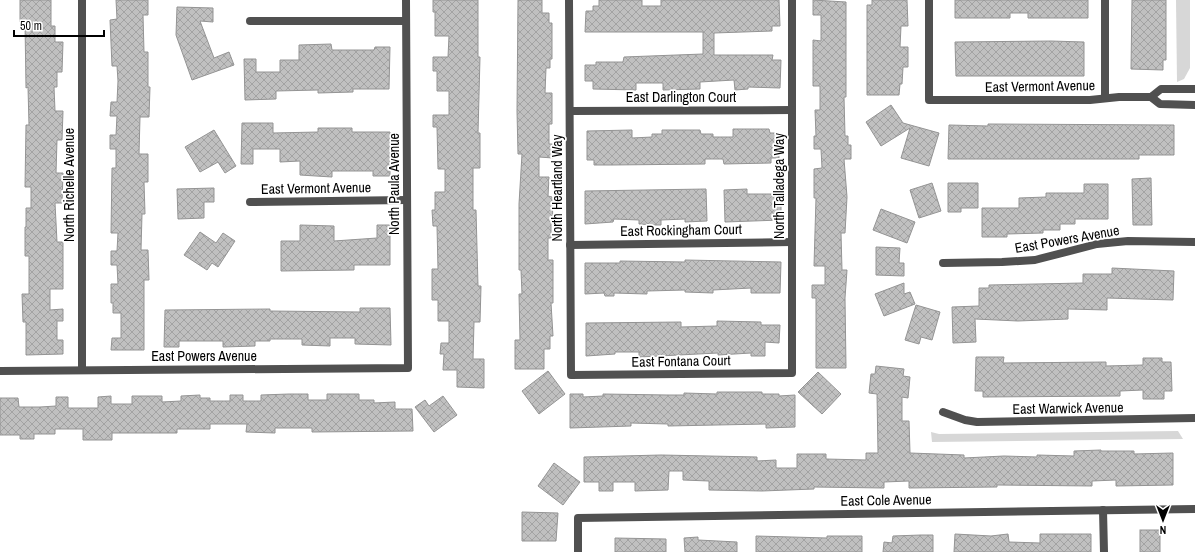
<svg xmlns="http://www.w3.org/2000/svg" width="1195" height="552" font-family="'Archivo Narrow',sans-serif">
  <style>
    .park { fill: #d7d7d7 }
    .building { fill: url(#building-cross-hatch); stroke: #949494 }
    .lines { fill: none; stroke-linecap: round; stroke-linejoin: round }
    .street { stroke: #505050; stroke-width: 8 }
    .labels { text-anchor: middle; dominant-baseline: central; stroke-width: 3.5; stroke-linejoin: round; paint-order: stroke }
    .street-label { font-size: 14px; fill: #000; stroke: #fff }
  </style>
  <defs>
    <pattern id="building-cross-hatch" width="8" height="8" patternUnits="userSpaceOnUse"><rect width="8" height="8" fill="#c0c0c0"/><path d="M0 0l8 8M0 8l8-8" fill="none" stroke="#a3a3a3"/></pattern>
  </defs>
  <rect width="100%" height="100%" fill="#fff"/>
  <g class="park">
    <path d="M1176 0H1190V68L1184 79 1177 82Z"/>
    <path d="M1178 431 1183 439 932 442 931 432 939 434Z"/>
  </g>
  <g class="building">
    <path d="M20 0H51V26H55V42H63L62 72H57V87H54L55 111H63L62 140H57L56 173H63L62 203H55L57 242H63V289H50V310L63 309V321H57V340H63V354L26 355V322H23L22 294H29V256H25V227H26V208H31V187H25L26 125H29L28 87 26 88 25 22H20Z"/>
    <path d="M116 0H148V15H143L144 52H148V87H150L149 117H140L139 154H148V182H144L145 214H142L141 250H148L149 280H144V350H111L112 338H121V313H113V303H111V284H118L117 265H111V251H117L118 233H111L112 168H116V149H110V135H116L117 116H110L111 102H117L118 81 117 66H112L110 20 117 19Z"/>
    <path d="M433 0H478V57H480L478 133H480V168H473V210H476L478 286H481L480 322H474L473 359H484V388L457 387V370H443L444 354H440L441 343H449V321H438V300H432V269H438L437 226H433L432 210H435V192H445V169H438L437 127H433V115H449V91H437V71H433V57H448L449 36H435V12H433Z"/>
    <path d="M518 0H542V13H549V23H552V59H550V68H546L545 93H552V124H549V144H553V158L539 157V177H549L548 196 552 197 553 222H551V238H548V260H553V303H551L553 336H550V349H544V369H515V340H520L519 294H522L521 270H519V204L522 154H518L517 111Z"/>
    <path d="M599 0H642V6H661V0H779L780 26H772V31L714 33V55H773L772 60H781L780 88 748 87V89L735 90 734 80 700 82V89L663 90V83H636V90L593 89V81H585V65H596V62H623L624 57 703 54V32H585L586 11H593V6H599Z"/>
    <path d="M813 0 846 2V97H844L845 136H848V145H851V159H844L847 197 845 233H841L842 270H847L845 298 846 368H816V298H812V285H825V266H814L816 198H814V169L822 168 821 149H814V136H816L815 110H820V86H813V40L821 41V15H813Z"/>
    <path d="M872 0H907L908 26H901L900 47H908V67H903L902 84H900L899 95H867V5H872Z"/>
    <path d="M955 0H1088V18H1028V13H1010V18H955Z"/>
    <path d="M1132 0H1166V60H1163V70L1131 69Z"/>
    <path d="M177 7 213 8V22L200 21 214 58 229 52 234 65 192 80 176 35Z"/>
    <path d="M1051 41 1084 42V76H956L955 42Z"/>
    <path d="M331 44 332 50H374L375 47H390L389 89H353V92L318 93V90L276 91V99L245 100 244 59H256V72H280V60H299V45Z"/>
    <path d="M891 105 903 123 939 133 929 166 901 158 910 128 881 146 866 122Z"/>
    <path d="M242 123H273V133L318 132V128H352V132H390V176H373V171H332V177L300 175V161L280 162V149H253V164H241Z"/>
    <path d="M988 124 1174 125V155H1139V159H948L949 125 988 126Z"/>
    <path d="M733 129H769L770 133H778L779 158H771V163L724 164 723 159H705V164L612 165H594V160H587V131L632 130V138L652 137V134H662V130H700L701 134H713V137H733Z"/>
    <path d="M214 130 236 166 225 173 218 162 200 172 185 147Z"/>
    <path d="M1151 178 1152 225H1133L1132 179Z"/>
    <path d="M932 183 941 211 919 218 910 190Z"/>
    <path d="M948 183H978V208H961V212H948Z"/>
    <path d="M1084 184H1108V219H1075V224H1060V230H1043V233L1007 234V237H982V208H1019V198L1046 197V193H1084Z"/>
    <path d="M214 188V202H204V218L178 219 177 189Z"/>
    <path d="M706 189 707 221 685 222V219L661 220V225H655L639 224V220L614 219 613 222 585 224V191Z"/>
    <path d="M747 189V194H781V220L725 222 724 190Z"/>
    <path d="M881 209 915 222 907 243 873 230Z"/>
    <path d="M300 225 334 226V241L377 238V225H390V265H354V270L281 271V241H300Z"/>
    <path d="M200 232 216 243 223 233 235 241 218 267 212 263 207 270 184 255Z"/>
    <path d="M876 247 900 248 899 263H904V276L876 275Z"/>
    <path d="M685 260 781 262 780 293H751V288L713 290V293L685 292V290L647 291V294L614 293V296H605L604 293 585 294V263H620V261L685 262Z"/>
    <path d="M1112 268 1174 271 1173 300 1107 298V310L1068 309V319L1018 321 975 319 976 342 953 343 952 307 979 306V288H989V285L1083 283V274H1112Z"/>
    <path d="M904 283V294L910 292 915 304 884 316 875 294Z"/>
    <path d="M916 305 940 312 932 340 921 337 919 344 905 340Z"/>
    <path d="M360 308H390L391 345 355 344V338H330V346L302 345V339H270V341H255V346L223 347V341H179V347H164L165 310 270 309V311L360 312Z"/>
    <path d="M717 321 761 322V325H780L779 343 765 342V356H751V353L718 355V353L639 357V352H615V354L586 356V323L681 322V327L717 326Z"/>
    <path d="M976 357H1004L1003 363 1106 362V366L1143 365V358H1162V362H1171L1172 391H1164V399H1143V390L1120 391V396L983 397V391H975Z"/>
    <path d="M876 366 904 369 903 376 910 377 908 398 902 397V421H909L910 453 964 455V458L1004 456 1037 457V455L1074 456V451L1101 450V451H1134V454L1173 453V485L1116 486V480L1092 481V486L997 485V487L909 488V481L884 482V488L814 487V489L762 491 709 490V481L683 480V471H669L668 490 635 491V482H613V491H599V482H584V457L661 455 757 457V461L776 460V468H797V454H826V459L866 460V453H878L877 394 869 393 871 374H875Z"/>
    <path d="M548 371 565 394 539 414 522 391Z"/>
    <path d="M818 372 841 394 822 414 798 392Z"/>
    <path d="M717 392H762V394H779V396L795 395V427L766 428V424L668 426V424L631 423V426L570 428V394H583V397L603 396V394L668 395H684V393L717 394Z"/>
    <path d="M289 394H308V400H327V394H359V400H374V403L395 402V409H412L413 431 312 432V428H275V433L246 432 247 424H210V429H177V433H112V440H83V429H55V434H34V439H20V435H0V398H18L19 407H40L56 406V397H68V408H98V397L111 396V404H132V396H162V402L181 401V396L200 395V398H210V401H230V395H243V401H261V395Z"/>
    <path d="M443 396 457 415 434 432 415 407 425 400 429 406Z"/>
    <path d="M554 463 580 482 563 505 538 486Z"/>
    <path d="M522 512 558 513 556 541H522Z"/>
    <rect x="1140" y="530" width="20" height="22"/>
    <path d="M955 534 991 536 1008 534 1009 542 1040 543V534H1091V552H954Z"/>
    <path d="M921 535H933V552H883L884 542 892 543 893 536Z"/>
    <path d="M756 536 827 538V536H862V552H756Z"/>
    <path d="M698 537V540L737 542V552H685L684 538Z"/>
    <path d="M615 538 666 539V552H615Z"/>
  </g>
  <g class="lines">
    <g class="street">
      <path d="M82 0V370"/>
      <path d="M569 0 571 375 792 373V0"/>
      <path d="M929 0V100H1090L1119 97H1151L1161 89H1195"/>
      <path d="M250 21H406"/>
      <path d="M1151 97 1160 104 1195 105"/>
      <path d="M1105 98V0"/>
      <path d="M570 111 792 110"/>
      <path d="M250 202 407 200"/>
      <path d="M570 245 792 242"/>
      <path d="M943 263 1002 262 1035 260 1097 244 1128 241 1195 242"/>
      <path d="M0 371 408 368 406 0"/>
      <path d="M943 412 965 420 977 422 1195 418"/>
      <path d="M1103 510 1104 552"/>
      <path d="M578 552V518L1195 509"/>
    </g>
  </g>
  <g class="labels">
    <g class="street-label">
      <text transform="translate(1040 86) rotate(-1)">East Vermont Avenue</text>
      <text x="681" y="97">East Darlington Court</text>
      <text transform="translate(394 184) rotate(-90)">North Paula Avenue</text>
      <text transform="translate(69 185) rotate(-90)">North Richelle Avenue</text>
      <text transform="translate(779 186) rotate(-90)">North Talladega Way</text>
      <text transform="translate(316 188) rotate(-1)">East Vermont Avenue</text>
      <text transform="translate(557 188) rotate(-90)">North Heartland Way</text>
      <text transform="translate(681 230) rotate(-1)">East Rockingham Court</text>
      <text transform="translate(1067 239) rotate(-10)">East Powers Avenue</text>
      <text x="204" y="356">East Powers Avenue</text>
      <text transform="translate(681 361) rotate(-1)">East Fontana Court</text>
      <text transform="translate(1068 408) rotate(-1)">East Warwick Avenue</text>
      <text transform="translate(886 500) rotate(-1)">East Cole Avenue</text>
    </g>
  </g>
  <g transform="translate(1163 520) rotate(180)" stroke="#ffffff" stroke-width="3" paint-order="stroke">
  <path d="M0-3L7 15L0 10L-7 15Z" fill="#000000"/>
  <text y="-6" font-size="11" font-weight="bold" text-anchor="middle" fill="#000000">N</text>
  </g>
  <path d="M14 30v6h90v-6" fill="none" stroke="#000000" stroke-width="2"/>
  <text x="20" y="30" font-size="12" fill="#000000" stroke="#ffffff" stroke-width="3" paint-order="stroke">50 m</text>
</svg>
